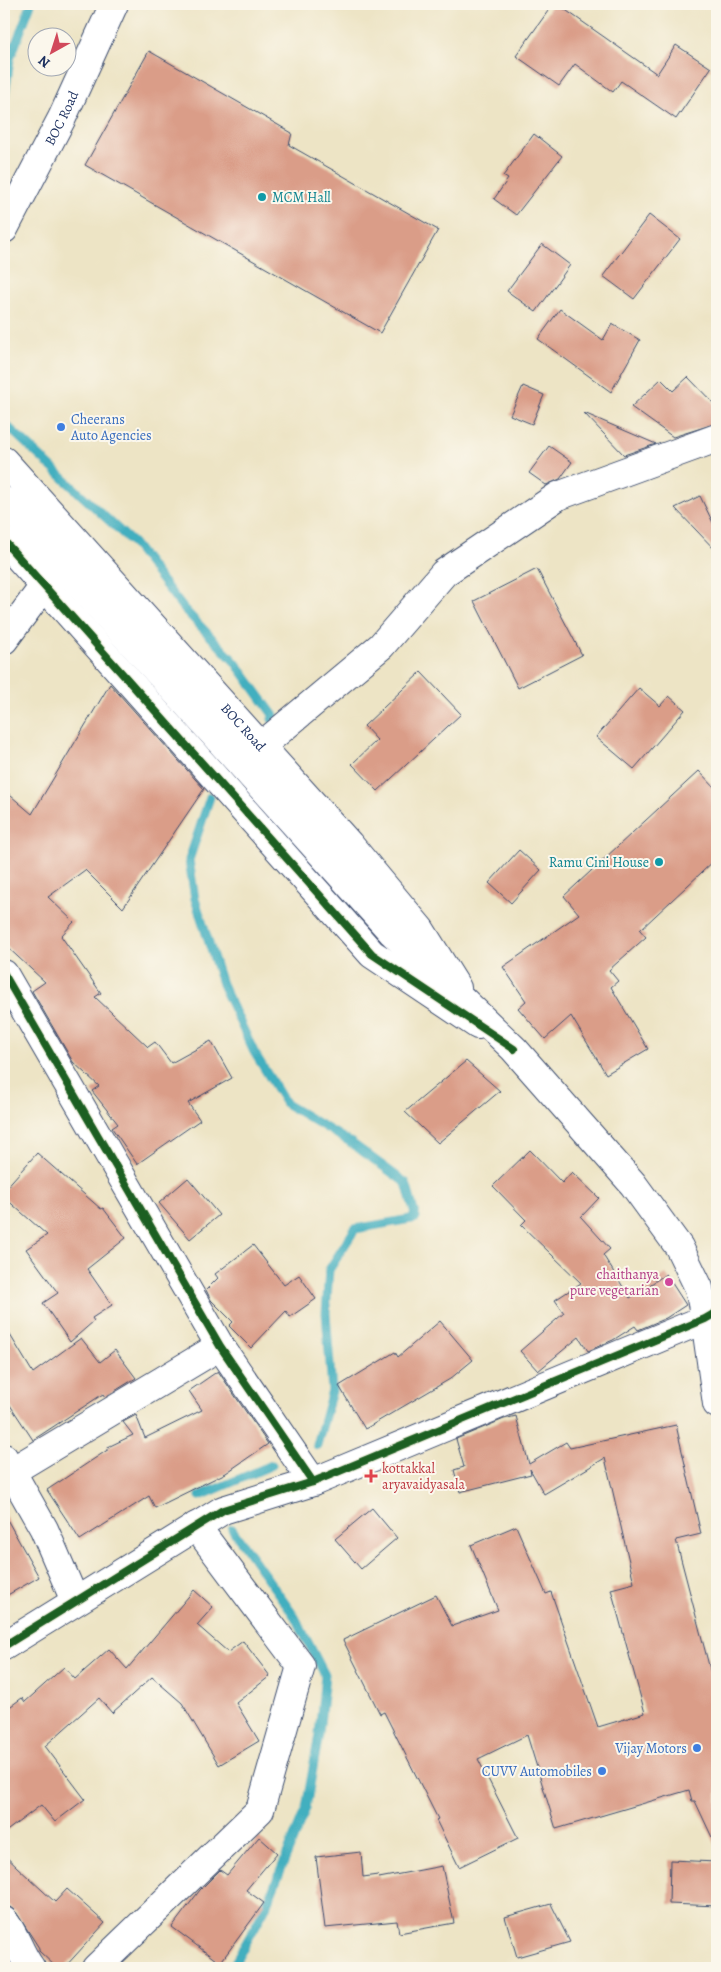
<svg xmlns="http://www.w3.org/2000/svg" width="721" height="1972" font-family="Alegreya,serif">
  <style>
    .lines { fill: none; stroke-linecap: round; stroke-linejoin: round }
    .stream { stroke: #42afbf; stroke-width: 9 }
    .building { fill: #da9d88 }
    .street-casing { stroke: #3a4a6d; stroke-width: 30 }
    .secondary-casing { stroke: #3a4a6d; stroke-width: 30 }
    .primary-casing { stroke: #3a4a6d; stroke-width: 30 }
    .street { stroke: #fff; stroke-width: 28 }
    .secondary { stroke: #fff; stroke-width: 28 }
    .primary { stroke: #fff; stroke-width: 28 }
    .cycleway-casing { stroke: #fbf7ec; stroke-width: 11 }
    .cycleway { stroke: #1b5e20; stroke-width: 8 }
    .culture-dot { fill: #0f9aa8; stroke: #fbf7ec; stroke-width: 2 }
    .shop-dot { fill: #3f7fe0; stroke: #fbf7ec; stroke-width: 2 }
    .hotel-dot { fill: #d1479c; stroke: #fbf7ec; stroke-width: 2 }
    .health-dot { fill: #e0444e; stroke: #fbf7ec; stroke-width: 2 }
    .labels { text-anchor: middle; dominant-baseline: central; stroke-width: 4; stroke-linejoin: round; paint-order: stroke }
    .street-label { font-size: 14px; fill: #1b2f5e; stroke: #fbf7ec }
    .culture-label { font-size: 14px; fill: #0d838f; stroke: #fbf7ec; text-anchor: start }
    .shop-label { font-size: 14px; fill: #366cbe; stroke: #fbf7ec; text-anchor: end }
    .hotel-label { font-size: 14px; fill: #b23c85; stroke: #fbf7ec; text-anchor: end }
    .health-label { font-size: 14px; fill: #be3a42; stroke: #fbf7ec; text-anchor: start }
  </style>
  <rect width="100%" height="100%" fill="#fbf7ec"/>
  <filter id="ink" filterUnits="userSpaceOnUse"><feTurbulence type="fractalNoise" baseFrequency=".02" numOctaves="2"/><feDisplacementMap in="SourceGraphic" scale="10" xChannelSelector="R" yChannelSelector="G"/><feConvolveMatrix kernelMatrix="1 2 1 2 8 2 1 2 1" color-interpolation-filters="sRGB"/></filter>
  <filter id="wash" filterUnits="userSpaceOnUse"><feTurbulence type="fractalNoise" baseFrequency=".0096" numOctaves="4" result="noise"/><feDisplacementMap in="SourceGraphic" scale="20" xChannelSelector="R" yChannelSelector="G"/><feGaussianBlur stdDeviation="1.12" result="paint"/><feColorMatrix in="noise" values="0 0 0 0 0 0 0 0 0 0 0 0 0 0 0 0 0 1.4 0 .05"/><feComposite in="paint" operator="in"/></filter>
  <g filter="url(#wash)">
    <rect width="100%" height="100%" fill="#ede4c5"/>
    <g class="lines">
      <g class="stream">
        <path d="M4 103 10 59 31 4"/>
        <path d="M4 423 133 543 183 608 235 662 274 716 272 719"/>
        <path d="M210 797 189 860 195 899 222 984 254 1052 286 1104 350 1142 406 1183 416 1218 355 1229 329 1270 326 1313 332 1391 317 1445"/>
        <path d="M200 1496 272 1465"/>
        <path d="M232 1968 265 1909 306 1808 319 1734 325 1675 295 1617 232 1529"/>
      </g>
    </g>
    <g id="blocks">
      <g class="building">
        <path d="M553 4H557L657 74 676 45 711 68 676 119 621 81 613 92 575 64 559 86 516 56Z"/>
        <path d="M149 51 292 133 289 145 438 230 380 333 85 165Z"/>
        <path d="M534 134 562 156 516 215 494 199 508 179 503 176Z"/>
        <path d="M649 215 680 239 634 299 603 276Z"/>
        <path d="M542 244 570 265 536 312 507 291Z"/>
        <path d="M560 309 603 340 612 324 640 340 611 392 538 339Z"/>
        <path d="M688 377 717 407V423L673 437 631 407 661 379 673 391Z"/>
        <path d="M523 386 544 395 532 424 510 415Z"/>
        <path d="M584 413 656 444 624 455Z"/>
        <path d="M549 446 572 462 560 479 546 485 529 473Z"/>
        <path d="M700 496 717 531V552L675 508Z"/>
        <path d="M537 569 582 655 518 688 474 601Z"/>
        <path d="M421 672 461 714 378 791 352 764 377 740 364 726Z"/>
        <path d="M110 684 204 789 123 908 85 870 48 897 74 922 61 936 101 993 95 997 148 1047 155 1042 171 1063 211 1041 232 1078 188 1103 200 1120 137 1164 112 1128 118 1124 92 1091 99 1086 73 1062 32 991 45 982 4 944V790L32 814Z"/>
        <path d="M639 688 660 706 669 696 685 710 634 769 596 737Z"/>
        <path d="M699 771 717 790V858L640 930 646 937 609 970 618 981 611 987 648 1049 606 1074 571 1016 545 1039 518 1008 526 1001 503 967 579 914 564 896Z"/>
        <path d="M519 850 541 870 511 903 489 883Z"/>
        <path d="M466 1061 500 1091 438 1143 405 1112Z"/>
        <path d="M530 1150 562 1183 572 1172 599 1198 581 1217 610 1249 603 1255 630 1298 666 1274 686 1305 666 1318 638 1330 635 1326 613 1340 588 1351 579 1337 538 1371 520 1351 564 1313 555 1300 581 1283 521 1225 526 1220 493 1186Z"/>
        <path d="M37 1153 101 1209 103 1208 126 1238 87 1269 112 1305 92 1318 94 1321 70 1342 43 1303 58 1293 26 1249 47 1235 4 1197V1190Z"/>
        <path d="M188 1178 219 1215 190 1239 159 1203Z"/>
        <path d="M253 1245 284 1285 299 1275 316 1299 290 1317 286 1311 251 1348 229 1326 233 1322 211 1300 206 1290 218 1278 215 1274Z"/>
        <path d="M440 1321 473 1360 450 1379 365 1429 339 1386 395 1352 398 1357Z"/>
        <path d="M4 1325 33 1373 81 1338 100 1362 115 1350 136 1378 105 1397 103 1394 33 1440 4 1396Z"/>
        <path d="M218 1371 268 1444 226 1473 155 1508 149 1496 80 1540 47 1490 109 1449 108 1447 133 1435 123 1422 136 1415 145 1438 202 1410 189 1391Z"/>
        <path d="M516 1416 529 1464 566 1442 570 1448 676 1425 701 1534 676 1540 717 1696V1848L695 1801H692L689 1790 556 1829 527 1735 478 1759 518 1838 459 1867 436 1820 438 1819 384 1712 380 1714 343 1640 436 1595 452 1626 498 1610 471 1545 516 1526 546 1594 551 1592 598 1727 645 1713 611 1589 634 1583 605 1458 544 1494 530 1469 531 1474 460 1492 454 1470 464 1467 456 1439 504 1419Z"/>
        <path d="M372 1508 397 1538 361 1569 335 1539Z"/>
        <path d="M4 1514 39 1577 4 1597Z"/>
        <path d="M194 1590 213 1607 197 1625 228 1652 243 1641 270 1676 236 1703 259 1741 219 1765 182 1703 152 1677 112 1713 99 1698 45 1746 85 1799 55 1822 41 1805 4 1833V1711L22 1698 25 1702 64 1667 75 1679 109 1649 127 1669Z"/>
        <path d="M259 1837 277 1853 246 1890 264 1903 220 1963 172 1927 200 1890 220 1870 227 1875Z"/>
        <path d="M361 1852 363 1877 378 1875 379 1878 442 1866 454 1923 399 1933 397 1921 325 1928 316 1857Z"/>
        <path d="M4 1855 55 1902 67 1889 105 1923 64 1968H57L39 1951V1948L16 1912 10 1907 4 1906Z"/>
        <path d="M670 1860 717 1862V1906L669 1904Z"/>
        <path d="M551 1904 570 1942 517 1957 505 1917Z"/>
      </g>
    </g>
  </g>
  <g filter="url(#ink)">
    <use href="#blocks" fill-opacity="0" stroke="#3a4a6d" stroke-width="1"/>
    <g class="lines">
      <defs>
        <g id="street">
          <path d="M4 640 44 586"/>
          <path d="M261 746 381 646 444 573 558 496 717 438"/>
          <path d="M4 974 220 1346 313 1482"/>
          <path d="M4 1458 44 1529 75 1601"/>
          <path d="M12 1471 220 1346"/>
          <path d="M4 1921C16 1935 19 1953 31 1968"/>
          <path d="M96 1968 260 1810 301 1666 196 1526"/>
        </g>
        <g id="secondary">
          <path id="s1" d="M4 229 62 118 114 4"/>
          <path id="s2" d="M4 461 349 844 420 929 457 988"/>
          <path d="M4 541 372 954 478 1025"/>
          <path d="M4 1646 223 1510 313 1482 705 1319 717 1312"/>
        </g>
        <path id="primary" d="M4 501 392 932 514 1049 633 1184 679 1247 699 1288 705 1319 717 1404"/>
      </defs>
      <use href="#street" class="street-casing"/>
      <use href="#secondary" class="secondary-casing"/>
      <use href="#primary" class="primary-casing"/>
      <use href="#street" class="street"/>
      <use href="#secondary" class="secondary"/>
      <use href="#primary" class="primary"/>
      <defs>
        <g id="cycleway">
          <path d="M4 541 372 954 514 1049"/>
          <path d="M4 974 220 1346 313 1482"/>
          <path d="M4 1646 223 1510 313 1482 705 1319 717 1312"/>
        </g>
      </defs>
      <use href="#cycleway" class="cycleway-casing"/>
      <use href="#cycleway" class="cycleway"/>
    </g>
  </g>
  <g class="culture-dot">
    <circle cx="262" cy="197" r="5"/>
    <circle cx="659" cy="862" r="5"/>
  </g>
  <g class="shop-dot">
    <circle cx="61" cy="427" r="5"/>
    <circle cx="697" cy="1748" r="5"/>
    <circle cx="602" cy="1771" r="5"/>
  </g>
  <circle class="hotel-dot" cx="669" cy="1282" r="5"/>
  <path class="health-dot" d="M368.5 1468.5h5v5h5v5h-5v5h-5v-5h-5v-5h5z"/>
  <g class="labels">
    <g class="street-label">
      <text stroke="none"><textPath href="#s1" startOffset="125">BOC Road</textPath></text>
      <text stroke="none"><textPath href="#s2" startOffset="358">BOC Road</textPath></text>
    </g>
    <g class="culture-label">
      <text x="272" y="197">MCM Hall</text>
      <text x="649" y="862" text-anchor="end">Ramu Cini House</text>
    </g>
    <g class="shop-label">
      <text x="71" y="419" text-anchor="start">Cheerans<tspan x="71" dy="16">Auto Agencies</tspan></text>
      <text x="687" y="1748">Vijay Motors</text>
      <text x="592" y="1771">CUVV Automobiles</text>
    </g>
    <g class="hotel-label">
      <text x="659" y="1274">chaithanya<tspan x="659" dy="16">pure vegetarian</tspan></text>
    </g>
    <g class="health-label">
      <text x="382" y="1468">kottakkal<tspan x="382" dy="16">aryavaidyasala</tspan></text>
    </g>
  </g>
  <rect width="721" height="1972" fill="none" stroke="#fbf7ec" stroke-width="20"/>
  <g transform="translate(52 52) rotate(219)"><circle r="24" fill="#fbf7ec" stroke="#a1a7b3"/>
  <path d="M0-4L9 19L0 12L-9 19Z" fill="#d1495b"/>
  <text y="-8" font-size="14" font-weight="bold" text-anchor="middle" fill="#1b2f5e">N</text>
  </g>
</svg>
